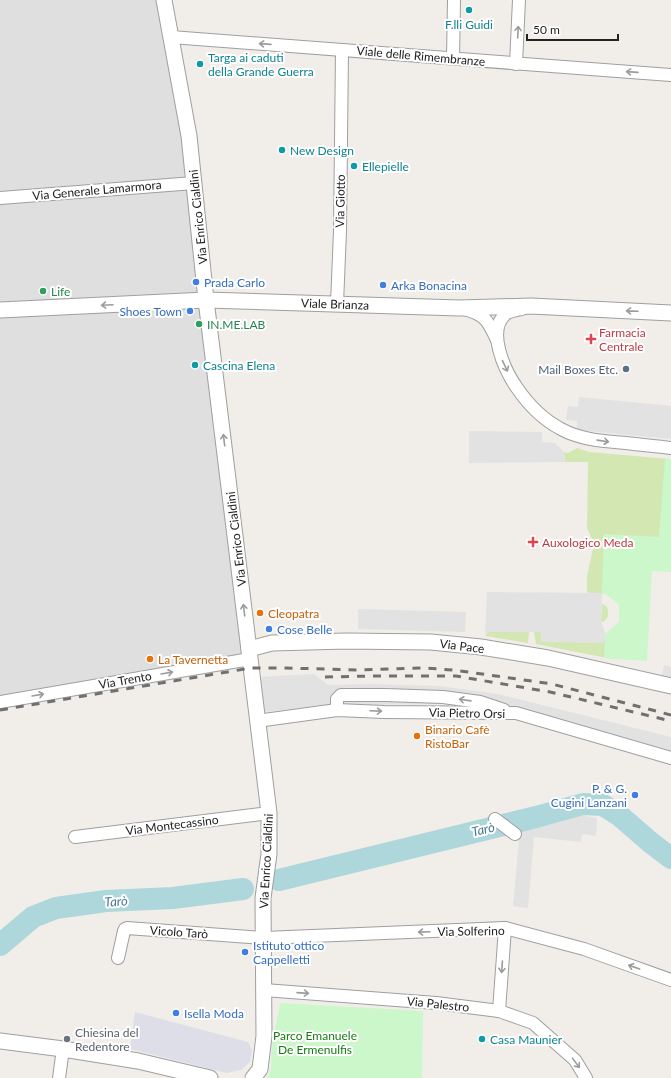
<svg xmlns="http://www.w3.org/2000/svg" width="671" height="1078" font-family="Lato,sans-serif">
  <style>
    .residential { fill: #e0dfdf }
    .grass { fill: #d3e7b3 }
    .park { fill: #ccf7ca }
    .parking { fill: #e2e2e2 }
    .plaza { fill: #dddee7 }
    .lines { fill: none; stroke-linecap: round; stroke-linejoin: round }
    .river { stroke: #add7db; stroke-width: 22 }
    .minor-casing { stroke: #9f9f9f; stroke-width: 14 }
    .tertiary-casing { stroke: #9f9f9f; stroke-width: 17 }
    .minor { stroke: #fff; stroke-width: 12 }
    .tertiary { stroke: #fff; stroke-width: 15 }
    .rail { stroke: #707070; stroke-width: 3; stroke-dasharray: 8 8; stroke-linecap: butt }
    .oneway { stroke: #9c9c9c }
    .culture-dot { fill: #0f9aa8; stroke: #fff; stroke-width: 1.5 }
    .shop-dot { fill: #3f7fe0; stroke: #fff; stroke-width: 1.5 }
    .leisure-dot { fill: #2e9e5b; stroke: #fff; stroke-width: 1.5 }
    .health-dot { fill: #e0444e; stroke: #fff; stroke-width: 1.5 }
    .service-dot { fill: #5c6f8a; stroke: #fff; stroke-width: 1.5 }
    .food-dot { fill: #e8710a; stroke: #fff; stroke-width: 1.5 }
    .worship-dot { fill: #6b7280; stroke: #fff; stroke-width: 1.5 }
    .labels { text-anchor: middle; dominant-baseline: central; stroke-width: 4; stroke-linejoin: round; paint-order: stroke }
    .culture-label { font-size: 12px; fill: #0d838f; stroke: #fff; text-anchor: start }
    .street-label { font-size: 12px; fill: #222; stroke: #fff }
    .shop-label { font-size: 12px; fill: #366cbe; stroke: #fff; text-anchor: start }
    .leisure-label { font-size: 12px; fill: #27864d; stroke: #fff; text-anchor: start }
    .health-label { font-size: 12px; fill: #be3a42; stroke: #fff; text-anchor: start }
    .service-label { font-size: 12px; fill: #4e5e75; stroke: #fff; text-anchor: end }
    .food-label { font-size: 12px; fill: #c56008; stroke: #fff; text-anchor: start }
    .worship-label { font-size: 12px; fill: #5b616d; stroke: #fff; text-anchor: start }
    .park-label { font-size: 12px; fill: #177c13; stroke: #fff }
    .water-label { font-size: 13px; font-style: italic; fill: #497895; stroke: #fff }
  </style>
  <rect width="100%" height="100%" fill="#f1eee9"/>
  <g class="residential">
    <path d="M0 0H161L186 136 203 297 0 307Z"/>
    <path d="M202 308 232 559 242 656 0 702V314Z"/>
  </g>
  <g class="grass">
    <path d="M577 448 589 452 670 459 671 463V542L623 593 622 649 612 659 536 644 534 632H540L541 633V642H604L605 633H607L619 622V604L606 594 589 593 587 591V576L594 544 587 528 588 462H565L564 452 568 453Z"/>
    <path d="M603 604 607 607C609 613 609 618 603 622L601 621 602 605Z"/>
    <path d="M488 632H529L528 643 485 636Z"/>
  </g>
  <g class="park">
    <path d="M665 459H671V572L652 571 647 661 612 659 604 658 605 633H607L619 622V604L606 594 602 593 604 534 659 537Z"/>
    <path d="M280 1003 423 1011 422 1078H268L271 1068 272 1045Z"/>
  </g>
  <g class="parking">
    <path d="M579 397 671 406V439L577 430V421L566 420 568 406 578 407Z"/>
    <path d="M469 431 542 432V442L555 443 564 452 565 462 469 463Z"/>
    <path d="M487 592 602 593 601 621 605 633 604 643 541 642V634L539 632H488L485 634Z"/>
    <path d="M358 609 466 612 465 632 358 629Z"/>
    <path d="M664 665 671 667V682L661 679Z"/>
    <path d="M314 674 328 685 372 684 439 686 498 694 671 737V758L516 713 451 704 336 705 263 712 259 677Z"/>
    <path d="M572 814 597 818 596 836 582 834 581 842 534 837 528 908 513 906 520 828Z"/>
  </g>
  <path class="plaza" d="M135 1012 248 1042 252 1050 250 1062 241 1070 227 1073 130 1049Z"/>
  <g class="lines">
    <g class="river">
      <path d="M279 880 536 817 583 804 603 805 620 816 650 842 671 858"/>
      <path d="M0 945 33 917 56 908 106 901 173 898 243 889"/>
    </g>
    <defs>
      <g id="minor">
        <path d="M171 37C337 50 504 63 671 75"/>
        <path d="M453 58 454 0"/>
        <path d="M516 64 519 0"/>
        <path d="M0 198 194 183"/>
        <path d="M337 304 340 231 342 50"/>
        <path d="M464 309C486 315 488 321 497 340"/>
        <path d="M522 309C517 310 511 311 507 313 485 329 505 371 517 388 528 404 544 420 561 429 581 440 604 441 626 443 641 445 656 446 671 448"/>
        <path d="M0 702 250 659"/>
        <path d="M337 710V699L341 695H385L443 697 480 702 504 710"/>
        <path d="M257 721 337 710 384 712 516 713 671 758"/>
        <path d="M495 819 515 834"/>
        <path d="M75 837 269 813"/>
        <path d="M118 958 124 931 125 929 127 928 264 938 505 928 584 949 671 980"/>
        <path d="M264 990 436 1003 499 1011 533 1023 575 1060 586 1078"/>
        <path d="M499 1011 505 928"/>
        <path d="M59 1078 63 1049"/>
      </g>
      <g id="tertiary">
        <path d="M164 0 189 136 206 300 269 813V854L263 898 264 1036 260 1069 253 1078"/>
        <path d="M0 310 206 300 459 308 531 306 671 313"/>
        <path d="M249 649 272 643 346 641 431 642 481 647 548 658 671 686"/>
        <path d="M0 1041 63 1049 138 1061 210 1078"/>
      </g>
    </defs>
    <use href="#minor" class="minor-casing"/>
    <use href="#tertiary" class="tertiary-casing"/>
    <use href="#minor" class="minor"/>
    <use href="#tertiary" class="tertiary"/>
    <g class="rail">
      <path d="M325 677 373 676H456L550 692 671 721"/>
      <path d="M0 710 251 668H286L359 670 423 668 454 670 552 684 671 715"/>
    </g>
  </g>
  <defs><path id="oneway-shaft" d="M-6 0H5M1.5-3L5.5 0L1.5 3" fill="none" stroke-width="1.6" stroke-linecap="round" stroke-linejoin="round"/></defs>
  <g class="oneway">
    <use href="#oneway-shaft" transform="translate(518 32) rotate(-87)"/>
    <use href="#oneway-shaft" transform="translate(265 44) rotate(-176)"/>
    <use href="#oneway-shaft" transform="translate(632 72) rotate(-176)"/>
    <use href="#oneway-shaft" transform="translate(107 305) rotate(177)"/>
    <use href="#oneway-shaft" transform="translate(632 311) rotate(-178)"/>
    <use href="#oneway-shaft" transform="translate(505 366) rotate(65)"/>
    <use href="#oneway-shaft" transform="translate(224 440) rotate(-97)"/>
    <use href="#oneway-shaft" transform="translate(603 441) rotate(8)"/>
    <use href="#oneway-shaft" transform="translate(244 610) rotate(-97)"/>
    <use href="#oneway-shaft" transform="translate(167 673) rotate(-10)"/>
    <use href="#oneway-shaft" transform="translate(38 695) rotate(-10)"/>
    <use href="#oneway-shaft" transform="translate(465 700) rotate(-172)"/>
    <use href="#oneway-shaft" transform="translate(376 711) rotate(2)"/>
    <use href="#oneway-shaft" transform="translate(424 932) rotate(178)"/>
    <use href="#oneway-shaft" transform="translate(502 967) rotate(94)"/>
    <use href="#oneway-shaft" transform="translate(634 967) rotate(-161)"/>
    <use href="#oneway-shaft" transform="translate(303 993) rotate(4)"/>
    <use href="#oneway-shaft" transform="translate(576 1063) rotate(54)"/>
  </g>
  <g class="culture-dot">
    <circle cx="469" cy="10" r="4"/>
    <circle cx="200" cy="64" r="4"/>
    <circle cx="282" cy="150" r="4"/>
    <circle cx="354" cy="166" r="4"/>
    <circle cx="195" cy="365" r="4"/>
    <circle cx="482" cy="1039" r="4"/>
  </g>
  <g class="shop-dot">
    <circle cx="196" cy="282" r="4"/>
    <circle cx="383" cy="285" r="4"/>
    <circle cx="190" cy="311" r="4"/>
    <circle cx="269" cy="629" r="4"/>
    <circle cx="635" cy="795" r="4"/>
    <circle cx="245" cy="952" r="4"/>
    <circle cx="176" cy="1013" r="4"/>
  </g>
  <g class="leisure-dot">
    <circle cx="43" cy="291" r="4"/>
    <circle cx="199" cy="324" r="4"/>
  </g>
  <g class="health-dot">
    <path d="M589 333h4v4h4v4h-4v4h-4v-4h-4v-4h4z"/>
    <path d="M531 536h4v4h4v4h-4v4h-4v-4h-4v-4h4z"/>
  </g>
  <circle class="service-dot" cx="626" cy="369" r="4"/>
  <g class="food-dot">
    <circle cx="260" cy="613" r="4"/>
    <circle cx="150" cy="659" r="4"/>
    <circle cx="417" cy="736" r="4"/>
  </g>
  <circle class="worship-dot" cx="67" cy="1039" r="4"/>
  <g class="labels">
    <g class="culture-label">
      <text x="469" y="24" text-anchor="middle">F.lli Guidi</text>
      <text x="208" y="57">Targa ai caduti<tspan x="208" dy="14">della Grande Guerra</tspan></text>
      <text x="290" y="150">New Design</text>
      <text x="362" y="166">Ellepielle</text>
      <text x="203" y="365">Cascina Elena</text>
      <text x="490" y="1039">Casa Maunier</text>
    </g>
    <g class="street-label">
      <text transform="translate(421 56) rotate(5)">Viale delle Rimembranze</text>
      <text transform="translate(97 190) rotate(-5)">Via Generale Lamarmora</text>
      <text transform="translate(340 201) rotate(-89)">Via Giotto</text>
      <text transform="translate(198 217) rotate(-96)">Via Enrico Cialdini</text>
      <text transform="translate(335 304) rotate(2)">Viale Brianza</text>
      <text transform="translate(236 539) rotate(-97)">Via Enrico Cialdini</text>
      <text transform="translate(462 646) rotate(7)">Via Pace</text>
      <text transform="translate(125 680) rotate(-10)">Via Trento</text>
      <text transform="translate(467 713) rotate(1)">Via Pietro Orsi</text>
      <text transform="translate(172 825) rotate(-7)">Via Montecassino</text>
      <text transform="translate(266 861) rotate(-87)">Via Enrico Cialdini</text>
      <text transform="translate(471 931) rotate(-1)">Via Solferino</text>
      <text transform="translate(179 932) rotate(4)">Vicolo Tarò</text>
      <text transform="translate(438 1004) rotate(6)">Via Palestro</text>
    </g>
    <g class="shop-label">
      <text x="204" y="282">Prada Carlo</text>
      <text x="391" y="285">Arka Bonacina</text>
      <text x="182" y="311" text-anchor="end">Shoes Town</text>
      <text x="277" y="629">Cose Belle</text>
      <text x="627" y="788" text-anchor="end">P. &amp; G.<tspan x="627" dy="14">Cugini Lanzani</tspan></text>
      <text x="253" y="945">Istituto ottico<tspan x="253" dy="14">Cappelletti</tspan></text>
      <text x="184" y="1013">Isella Moda</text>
    </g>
    <g class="leisure-label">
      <text x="51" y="291">Life</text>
      <text x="207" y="324">IN.ME.LAB</text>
    </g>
    <g class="health-label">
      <text x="599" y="332">Farmacia<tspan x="599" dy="14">Centrale</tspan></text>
      <text x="542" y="542">Auxologico Meda</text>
    </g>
    <g class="service-label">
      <text x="618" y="369">Mail Boxes Etc.</text>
    </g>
    <g class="food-label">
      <text x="268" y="613">Cleopatra</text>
      <text x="158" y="659">La Tavernetta</text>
      <text x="425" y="729">Binario Cafè<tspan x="425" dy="14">RistoBar</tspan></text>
    </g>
    <g class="worship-label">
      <text x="75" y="1032">Chiesina del<tspan x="75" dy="14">Redentore</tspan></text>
    </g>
    <g class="park-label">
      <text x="315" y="1035">Parco Emanuele<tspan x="315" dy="14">De Ermenulfis</tspan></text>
    </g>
    <g class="water-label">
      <text transform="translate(483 829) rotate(-14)">Tarò</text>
      <text transform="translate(116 901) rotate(-4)">Tarò</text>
    </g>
  </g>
  <path d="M527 34v6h91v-6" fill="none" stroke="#222222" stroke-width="2"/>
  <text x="533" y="34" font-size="12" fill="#222222" stroke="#ffffff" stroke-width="3" paint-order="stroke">50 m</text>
</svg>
